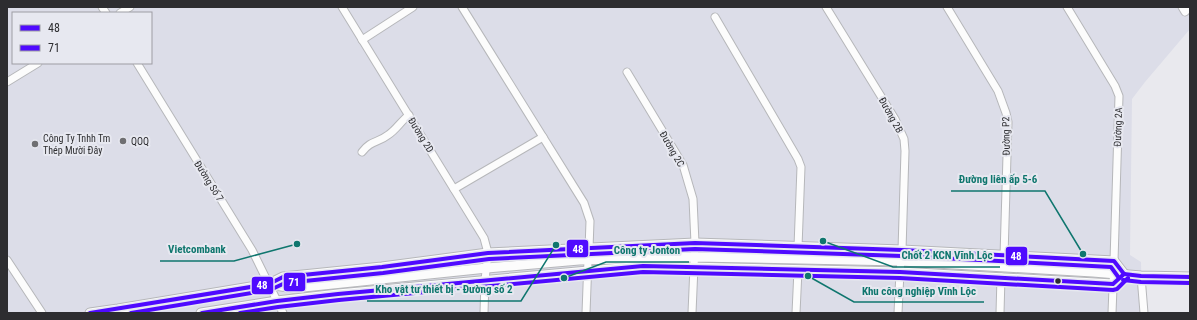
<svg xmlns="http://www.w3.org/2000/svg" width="1197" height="320" font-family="'Roboto Condensed',sans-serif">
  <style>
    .built { fill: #dcdde8; fill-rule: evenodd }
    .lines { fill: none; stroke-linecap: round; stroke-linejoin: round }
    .minor-casing { stroke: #b6b7ba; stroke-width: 9 }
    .major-casing { stroke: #b6b7ba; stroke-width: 11 }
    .minor { stroke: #fcfcfc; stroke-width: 7 }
    .major { stroke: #fcfcfc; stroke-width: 9 }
    .bus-1-casing { stroke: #e7e8f0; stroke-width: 7 }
    .bus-2-casing { stroke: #e7e8f0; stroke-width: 7 }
    .bus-1 { stroke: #4f0aff; stroke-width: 4 }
    .bus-2 { stroke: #4f0aff; stroke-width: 4 }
    .poi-dot { fill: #6f6f72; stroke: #e7e8f0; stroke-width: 1.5 }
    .bus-dot { fill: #2d2d30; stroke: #e7e8f0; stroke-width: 1.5 }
    .labels { text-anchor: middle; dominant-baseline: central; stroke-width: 4; stroke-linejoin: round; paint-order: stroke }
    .street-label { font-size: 10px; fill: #2d2d30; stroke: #e7e8f0 }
    .poi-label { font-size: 10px; fill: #2d2d30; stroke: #e7e8f0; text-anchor: start }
    .leader { fill: none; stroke: #0f766e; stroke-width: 1.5 }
    .callout-dot { fill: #0f766e; stroke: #e7e8f0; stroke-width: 1.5 }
    .callout-label { font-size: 11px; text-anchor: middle; font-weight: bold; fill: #0f766e; stroke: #e7e8f0; stroke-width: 4; stroke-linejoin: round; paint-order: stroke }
    .line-badge { stroke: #e7e8f0; stroke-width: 1.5 }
    .badge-label { font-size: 11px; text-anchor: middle; font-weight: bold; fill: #fff }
  </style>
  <rect width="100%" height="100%" fill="#e9e9ee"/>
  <path class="built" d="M7 7H1190V29L1145 82 1132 99 1130 255 1141 262 1142 313H7ZM13 13H151V63H13Z"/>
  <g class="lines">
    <defs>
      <g id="minor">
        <path d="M102 7 106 13"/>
        <path d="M342 7 484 238 488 253 485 280 484 313"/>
        <path d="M462 7 584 203 590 221 589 249"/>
        <path d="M826 7 895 119 904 139 905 151 902 250 900 272 898 313"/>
        <path d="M947 7 998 91 1006 113 1008 122 1004 256"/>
        <path d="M1067 7 1115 86 1119 96 1114 261 1112 313"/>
        <path d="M1182 7 1185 12 1190 7"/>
        <path d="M120 13 130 7"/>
        <path d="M715 17 798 159 801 167 798 247"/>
        <path d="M362 40 413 7"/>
        <path d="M137 63 252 250 283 313"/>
        <path d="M627 72 683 165 693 199 695 243 692 313"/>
        <path d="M7 82 38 63"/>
        <path d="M362 152C371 140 378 143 388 135 396 130 401 121 409 115"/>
        <path d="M454 189 543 137"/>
        <path d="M7 260 42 313"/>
        <path d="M1141 276 1144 313"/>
        <path d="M586 313 588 260"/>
        <path d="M796 313 798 270"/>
        <path d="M1000 313 1001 277"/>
      </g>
      <g id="major">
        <path d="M269 284 294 288 487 268 579 260 695 257 901 261 1093 272 1141 276 1190 277"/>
        <path d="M90 313 118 309 269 284 283 277 382 267 488 253 695 243 902 250 1114 261 1124 274"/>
        <path d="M201 313 277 301 338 294 643 266 900 272 1113 284 1124 274"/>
      </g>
    </defs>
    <use href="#minor" class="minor-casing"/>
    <use href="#major" class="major-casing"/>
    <use href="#minor" class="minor"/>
    <use href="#major" class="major"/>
    <defs>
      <g id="bus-1">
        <path d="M1124 274 1141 276 1190 277"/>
        <path d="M90 313 269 284 283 277 382 267 488 253 695 243 902 250 1114 261 1124 274"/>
        <path d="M202 313 277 301 338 294 643 266 900 272 1113 284 1124 274"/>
      </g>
      <g id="bus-2">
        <path d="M1123 280 1141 282 1190 283"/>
        <path d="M131 313 270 290 285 283 383 273 489 259 695 249 902 256 1111 267 1119 278"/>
        <path d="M240 313 278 307 339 300 643 272 900 278 1113 290 1117 289 1128 278"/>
      </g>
    </defs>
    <use href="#bus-1" class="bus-1-casing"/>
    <use href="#bus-2" class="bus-2-casing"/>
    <use href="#bus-1" class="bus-1"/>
    <use href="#bus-2" class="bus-2"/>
  </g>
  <g class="poi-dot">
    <circle cx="123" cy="141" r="4"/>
    <circle cx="35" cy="144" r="4"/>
  </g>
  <circle class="bus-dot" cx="1058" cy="281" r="3.5"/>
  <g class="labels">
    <g class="street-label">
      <text transform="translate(891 115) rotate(61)">Đường 2B</text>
      <text transform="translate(1118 127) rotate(-88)">Đường 2A</text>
      <text transform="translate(421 135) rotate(58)">Đường 2D</text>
      <text transform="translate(1006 136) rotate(-91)">Đường P2</text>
      <text transform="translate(672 149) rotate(60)">Đường 2C</text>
      <text transform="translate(209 181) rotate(58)">Đường Số 7</text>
    </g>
    <g class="poi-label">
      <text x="43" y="138">Công Ty Tnhh Tm<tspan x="43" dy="12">Thép Mười Đây</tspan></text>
      <text x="131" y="141">QOQ</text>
    </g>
  </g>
  <path class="leader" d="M1083 254L1045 191H951M297 244L234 261H160M564 278L606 262H689M823 241L893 267H1000M556 245L521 301H367M808 276L854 302H984"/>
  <g class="callout-dot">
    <circle cx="1083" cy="254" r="4"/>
    <circle cx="297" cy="244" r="4"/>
    <circle cx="564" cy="278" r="4"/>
    <circle cx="823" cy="241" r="4"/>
    <circle cx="556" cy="245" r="4"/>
    <circle cx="808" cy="276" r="4"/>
  </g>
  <g class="callout-label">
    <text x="998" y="183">Đường liên ấp 5-6</text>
    <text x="197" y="253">Vietcombank</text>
    <text x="647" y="254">Công ty Jonton</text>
    <text x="947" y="259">Chốt 2 KCN Vĩnh Lộc</text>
    <text x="444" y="293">Kho vật tư thiết bị - Đường số 2</text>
    <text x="919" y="295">Khu công nghiệp Vĩnh Lộc</text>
  </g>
  <g class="line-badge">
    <rect x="566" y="239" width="23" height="19" rx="4" fill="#4f0aff"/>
    <rect x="1005" y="246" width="23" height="20" rx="4" fill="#4f0aff"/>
    <rect x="283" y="272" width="23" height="20" rx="4" fill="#4f0aff"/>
    <rect x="251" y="276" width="23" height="19" rx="4" fill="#4f0aff"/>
  </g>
  <g class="badge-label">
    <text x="578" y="253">48</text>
    <text x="1016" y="260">48</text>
    <text x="294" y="286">71</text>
    <text x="262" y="289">48</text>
  </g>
  <rect width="1197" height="320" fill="none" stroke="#2d2d30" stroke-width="16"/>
  <rect x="12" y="12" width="140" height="52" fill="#e7e8f0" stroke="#9d9da3"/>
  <rect x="20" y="25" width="20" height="6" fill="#4f0aff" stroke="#9d9da3"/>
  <text x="48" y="32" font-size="12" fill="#2d2d30">48</text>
  <rect x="20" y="45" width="20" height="6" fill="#4f0aff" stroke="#9d9da3"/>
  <text x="48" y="52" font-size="12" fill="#2d2d30">71</text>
</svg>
